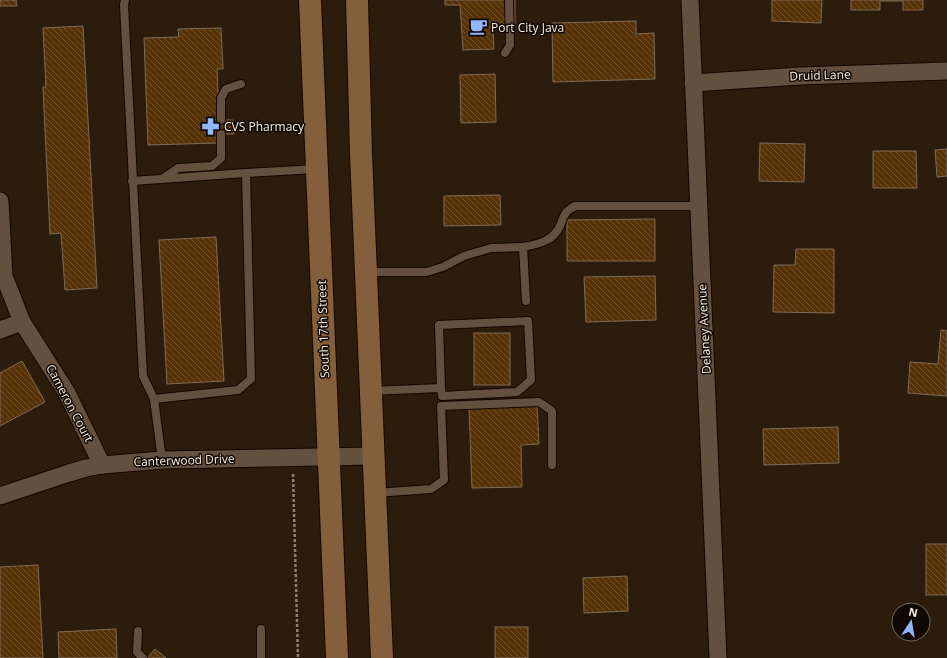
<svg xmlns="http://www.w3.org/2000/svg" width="947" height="658" font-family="'Open Sans',sans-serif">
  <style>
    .building { fill: url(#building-back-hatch); stroke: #7f6b58 }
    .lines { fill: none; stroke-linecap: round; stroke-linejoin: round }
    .lane-casing { stroke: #140600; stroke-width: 10 }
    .street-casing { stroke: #140600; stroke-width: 19 }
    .secondary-casing { stroke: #140600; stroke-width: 24 }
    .path { stroke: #8e8072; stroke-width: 2.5; stroke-dasharray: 3 2; stroke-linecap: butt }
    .lane { stroke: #64503e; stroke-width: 8 }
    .street { stroke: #64503e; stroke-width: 17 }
    .secondary { stroke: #835f3b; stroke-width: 22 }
    .labels { text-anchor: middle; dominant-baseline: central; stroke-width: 3; stroke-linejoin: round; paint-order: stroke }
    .poi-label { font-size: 12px; fill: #fcf0e5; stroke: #0f0803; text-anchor: start }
    .street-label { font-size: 12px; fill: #fcf0e5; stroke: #0f0803 }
  </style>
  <defs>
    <pattern id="building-back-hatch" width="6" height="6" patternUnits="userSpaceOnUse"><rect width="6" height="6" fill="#573206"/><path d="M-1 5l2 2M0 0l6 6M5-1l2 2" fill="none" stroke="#70502a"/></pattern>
  </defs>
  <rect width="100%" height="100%" fill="#2c1c0b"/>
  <g class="building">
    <path d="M0 0H16L17 6H0Z"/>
    <path d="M445 0H515V26L493 27 494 49 463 50 460 5H445Z"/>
    <path d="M772 0H822L821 23 772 21Z"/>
    <path d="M851 0H923V10H903V1H880V10H851Z"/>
    <path d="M636 21V34L654 33 655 79 553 82 552 23Z"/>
    <path d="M83 26 97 288 65 290 61 233 50 234 43 87H46L43 28Z"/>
    <path d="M221 28 223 69H217L219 120H233L234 134H219L220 143 148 145 144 38 179 37 178 29Z"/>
    <path d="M495 74 496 122 461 123 460 75Z"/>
    <path d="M760 143 805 144 804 182 759 181Z"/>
    <path d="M947 149V176L937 177 935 150Z"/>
    <path d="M873 151H916L917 188H873Z"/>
    <path d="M500 195 501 225 444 226V196Z"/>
    <path d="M655 219V261H567V220Z"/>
    <path d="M216 237 224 381 167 384 159 240Z"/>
    <path d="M796 249H834V313L773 312 774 265H795Z"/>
    <path d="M655 276 656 320 586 322 584 277Z"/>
    <path d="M941 330 947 331V396L908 393 910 362 938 364Z"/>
    <rect x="474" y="333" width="36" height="52"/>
    <path d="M22 361 45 402 0 426V373Z"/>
    <path d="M537 405 539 444 521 445 522 487 472 488 469 407Z"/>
    <path d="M838 427 839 463 764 465 763 429Z"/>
    <rect x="926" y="544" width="21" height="51"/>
    <path d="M38 565 43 658H0V567Z"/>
    <path d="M627 576 628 611 584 613 583 578Z"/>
    <rect x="495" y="627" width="33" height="31"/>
    <path d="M116 629 117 658H59L58 632Z"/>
    <path d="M155 649 166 658H147Z"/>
  </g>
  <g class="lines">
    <defs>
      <g id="lane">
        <path d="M125 0 124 5 143 376 154 399"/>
        <path d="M505 53 510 45 509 0"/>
        <path d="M221 120V98L226 89 241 84"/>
        <path d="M162 179 178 168 212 166 221 158V134"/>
        <path d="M132 181 246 173"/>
        <path d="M523 247C539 244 553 241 560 226 565 214 563 213 575 206H698"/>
        <path d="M367 272H426L443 267 464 256 491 248 523 247 526 301"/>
        <path d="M371 391 441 388 439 325 528 321 531 380 517 392 442 396 441 388"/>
        <path d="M162 460 154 399 238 390 251 379 246 173 316 169"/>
        <path d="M375 493 431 489 444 480 441 406 539 402 552 411V465"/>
        <path d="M261 629V658"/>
        <path d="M138 631 137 652 143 658"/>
      </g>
      <g id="street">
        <path d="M690 0 718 658"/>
        <path d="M693 83 800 76 947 71"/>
        <path d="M0 201 4 276 22 322 67 393 102 465"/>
        <path d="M0 330 22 322"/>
        <path d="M0 496 69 473 86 468 102 465 162 460 373 456"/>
      </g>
      <g id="secondary">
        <path d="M310 0 337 658"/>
        <path d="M357 0 361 154 382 658"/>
      </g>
    </defs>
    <use href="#lane" class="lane-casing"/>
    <use href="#street" class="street-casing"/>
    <use href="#secondary" class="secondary-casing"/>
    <path class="path" d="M293 474 298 658"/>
    <use href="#lane" class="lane"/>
    <use href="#street" class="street"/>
    <use href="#secondary" class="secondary"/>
  </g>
  <defs>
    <symbol id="cafe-bare" viewBox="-9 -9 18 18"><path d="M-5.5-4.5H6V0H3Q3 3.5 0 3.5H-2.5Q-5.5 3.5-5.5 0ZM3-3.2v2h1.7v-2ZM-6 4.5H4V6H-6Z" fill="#93b7fd" stroke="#0f0803" stroke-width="2.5" paint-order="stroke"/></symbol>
    <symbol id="pharmacy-bare" viewBox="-9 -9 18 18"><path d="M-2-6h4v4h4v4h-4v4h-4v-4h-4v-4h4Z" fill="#93b7fd" stroke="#0f0803" stroke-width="2.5" paint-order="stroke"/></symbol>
  </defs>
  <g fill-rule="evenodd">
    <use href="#cafe-bare" x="466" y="14" width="25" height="25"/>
    <use href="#pharmacy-bare" x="198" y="114" width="25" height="25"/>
  </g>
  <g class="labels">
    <g class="poi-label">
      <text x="491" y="27">Port City Java</text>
      <text x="224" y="126">CVS Pharmacy</text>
    </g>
    <g class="street-label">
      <text transform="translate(820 75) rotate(-2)">Druid Lane</text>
      <text transform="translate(323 329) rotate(-92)">South 17th Street</text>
      <text transform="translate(704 329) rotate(-93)">Delaney Avenue</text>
      <text transform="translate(70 403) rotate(62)">Cameron Court</text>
      <text transform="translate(184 460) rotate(-2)">Canterwood Drive</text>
    </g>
  </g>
  <g transform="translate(911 622) rotate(12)"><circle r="19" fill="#0f0803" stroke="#6e655d"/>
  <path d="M0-3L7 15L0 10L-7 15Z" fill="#93b7fd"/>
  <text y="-6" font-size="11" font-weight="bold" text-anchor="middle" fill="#fcf0e5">N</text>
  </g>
</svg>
